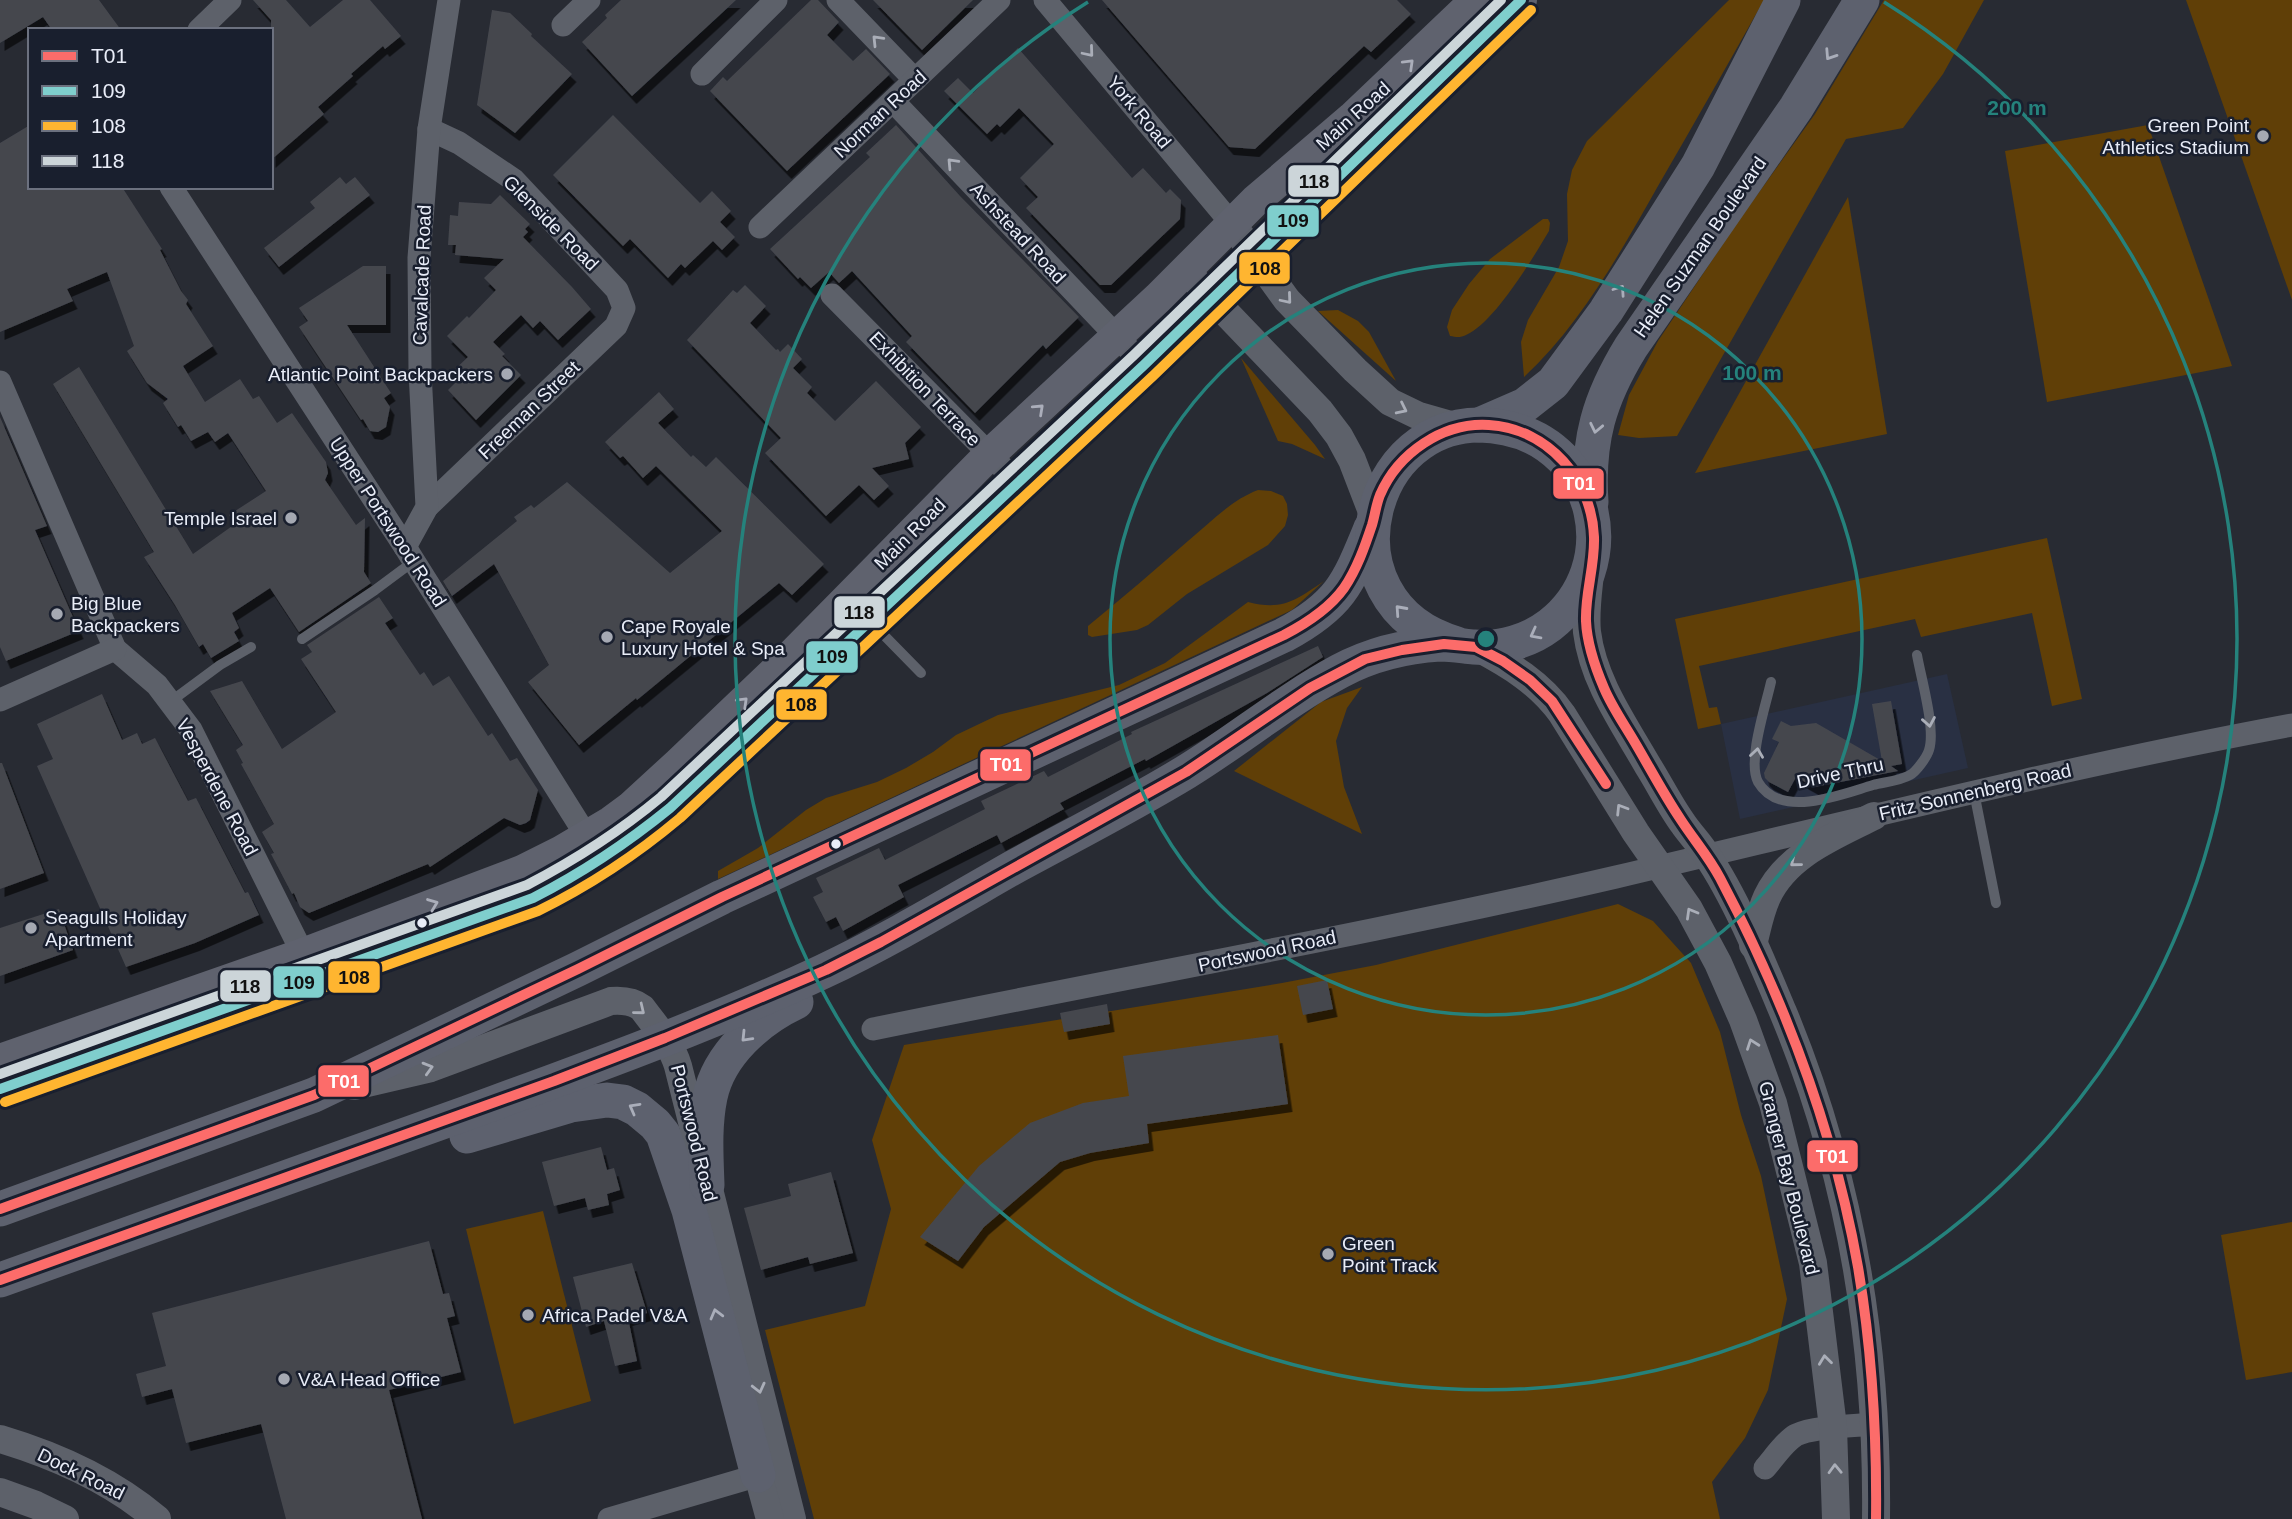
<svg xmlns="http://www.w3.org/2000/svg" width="2292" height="1519" font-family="Helvetica,sans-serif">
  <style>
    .built { fill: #293043 }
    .green { fill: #603f07 }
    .building { fill: #45474e; filter: url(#shadow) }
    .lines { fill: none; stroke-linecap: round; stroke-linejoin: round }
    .service { stroke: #5d616a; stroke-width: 10 }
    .minor { stroke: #5d616a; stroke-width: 23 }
    .tertiary { stroke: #5d616a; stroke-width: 28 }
    .secondary { stroke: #5f626e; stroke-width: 32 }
    .primary { stroke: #5d616e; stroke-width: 35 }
    .bus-1-casing { stroke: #191f2e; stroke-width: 16 }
    .bus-2-casing { stroke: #191f2e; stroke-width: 16 }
    .bus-3-casing { stroke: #191f2e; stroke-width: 16 }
    .bus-4-casing { stroke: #191f2e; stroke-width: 16 }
    .bus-1 { stroke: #fc6c6a; stroke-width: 10 }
    .bus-2 { stroke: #7fcecd; stroke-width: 10 }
    .bus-3 { stroke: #ffb530; stroke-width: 10 }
    .bus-4 { stroke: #ccd5d9; stroke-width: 10 }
    .oneway { stroke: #aaaeb8 }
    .oneway2 { stroke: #aaaeba }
    .oneway3 { stroke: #abaeba }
    .ring { fill: none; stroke: #25827c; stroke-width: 3.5 }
    .poi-dot { fill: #a5a9b3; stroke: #191f2e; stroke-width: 2.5 }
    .bus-dot { fill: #e9edf8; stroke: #191f2e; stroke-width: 2.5 }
    .labels { text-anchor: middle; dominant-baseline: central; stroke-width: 5; stroke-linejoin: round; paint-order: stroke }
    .street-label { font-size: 19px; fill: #e9edf8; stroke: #191f2e }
    .poi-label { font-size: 19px; fill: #e9edf8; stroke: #191f2e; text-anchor: start }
    .centre { fill: #25827c; stroke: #191f2e; stroke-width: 3.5 }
    .ring-label { font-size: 21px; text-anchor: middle; font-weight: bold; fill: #25827c; stroke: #191f2e; stroke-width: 5; stroke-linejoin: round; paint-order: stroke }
    .line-badge { stroke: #191f2e; stroke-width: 2.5 }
    .badge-label { font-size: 19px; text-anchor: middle; font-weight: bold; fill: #fff }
    .pale-badge-label { font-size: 19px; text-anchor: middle; font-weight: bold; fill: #111 }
  </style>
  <defs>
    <filter id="shadow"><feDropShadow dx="4.5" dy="8" stdDeviation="0" flood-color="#0009"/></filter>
  </defs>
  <rect width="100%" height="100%" fill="#282b33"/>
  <path class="built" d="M1947 674 1968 768 1740 819 1721 724Z"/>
  <g class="green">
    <path d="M1729 0H1764C1729 62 1694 124 1658 186 1620 253 1581 324 1524 377L1521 342 1528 320 1559 267 1568 241 1567 194 1572 170 1587 141Z"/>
    <path d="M1884 0H1984L1943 74 1903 128 1846 139 1677 436 1639 438 1618 435 1629 395 1658 341 1737 223 1815 114Z"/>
    <path d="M2186 0H2292V300Z"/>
    <path d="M2148 125 2232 366 2047 402 2005 151Z"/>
    <path d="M1848 197 1887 434 1695 473Z"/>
    <path d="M1543 219H1548L1550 223 1549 231C1533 258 1494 323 1466 335 1460 338 1456 337 1450 336L1447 327 1452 310 1469 284 1490 259Z"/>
    <path d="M1338 310 1358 321 1369 332 1396 381 1318 311Z"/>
    <path d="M1241 358 1315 445 1325 459 1292 444 1278 441Z"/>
    <path d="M1258 490 1271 491 1283 496 1287 504 1288 515 1285 526 1268 545 1187 594 1148 625 1137 630 1092 637 1088 635V626C1122 598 1155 570 1188 541 1210 523 1231 500 1258 490Z"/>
    <path d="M2047 538 2082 699 2052 706 2032 613 1921 637 1915 619 1699 666 1709 708 1717 707 1721 724 1698 729 1675 619Z"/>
    <path d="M1324 581 1292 610 718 879V871L758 848 806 810 826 798 877 782 906 768 933 752 956 735 998 715 1119 685 1165 663 1248 602C1283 611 1296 600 1324 581Z"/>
    <path d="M1362 687 1347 708 1336 741 1344 787 1362 834 1234 771 1321 702Z"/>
    <path d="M1618 904 1653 921 1691 963 1720 1032 1741 1115 1761 1176 1787 1299 1768 1390 1745 1438 1712 1482 1720 1519H814L765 1330 865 1306 891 1209 872 1140 904 1045 1282 983 1376 965Z"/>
    <path d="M543 1211 591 1401 514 1424 466 1229Z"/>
    <path d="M2292 1222V1372L2246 1380 2221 1235Z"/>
  </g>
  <g class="building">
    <path d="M0 0H99L121 30H52L43 17 0 43Z"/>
    <path d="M253 0H286L310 27 343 0H370L401 36 385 49 383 46 351 74 353 76 318 107 324 114 271 160V20Z"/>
    <path d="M621 0H736L632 96 582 42 607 18 605 15Z"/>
    <path d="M811 0H818L839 22 827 35 853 61 866 49 890 74 787 171 710 91 723 77 727 81Z"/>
    <path d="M873 0H973L922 50Z"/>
    <path d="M1102 0H1397L1411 14 1371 52 1364 46 1255 149 1229 147Z"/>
    <path d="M492 10 510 13 532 34 531 36 572 74 515 133 477 105Z"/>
    <path d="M1018 48 1132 178 1143 168 1166 193 1170 189 1181 200 1180 219 1111 285H1100L1026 208 1038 197 1020 178 1054 144 1019 108 1000 127 997 124 987 134 944 91 958 78 973 93Z"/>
    <path d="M613 115 700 203 712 191 731 211 720 222 735 237 722 250 713 241 685 268 681 264 668 278 630 239 623 246 553 175Z"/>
    <path d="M30 125V187H122L162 249 160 250 181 291 188 300 186 304 213 346 183 366 205 402 240 379 253 399 259 396 277 423 292 413 326 462 328 473 325 480 356 525 365 518 364 572 371 583 299 632 270 588 232 613 239 628 234 632 239 641 211 658 203 644 199 647 175 605 144 557 154 552 53 384 79 367 193 554 235 524 229 515 266 491 228 433 215 442 208 432 191 441 181 425 178 427 163 403 168 399 147 383 127 351 134 346 107 272 67 289 73 301 0 332V143Z"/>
    <path d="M896 125 960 196 1079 317 1046 349 1043 345 975 413 906 342 912 336 852 271 839 283 829 272 811 288 800 277 798 279 770 249 870 157 866 153Z"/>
    <path d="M340 177 346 184 355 177 370 195 279 267 264 248 315 208 310 202Z"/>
    <path d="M500 195 530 224 525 229 528 232 523 237 572 287 591 309 558 340 540 321 533 328 521 315 493 342 505 354 502 356 521 375 476 420 448 390 459 379 452 372 468 357 447 336 467 316 469 318 496 290 484 278 504 259 455 255 456 245H448L450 215 458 216 459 202 491 204Z"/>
    <path d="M363 266H386V325H347L391 393 384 398 390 407 386 427 378 432 370 431 363 419 361 420 299 327 308 321 299 308Z"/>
    <path d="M745 285 766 306 750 323 776 350 778 349 780 352 788 344 802 359 793 368 812 387 807 393 835 421 876 381 921 427 905 443 909 459 872 468 889 486 874 500 859 485 826 516 765 453 781 438 687 340 733 290 737 293Z"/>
    <path d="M659 392 674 409 658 423 691 457 693 455 706 467 716 457 824 564 792 595 779 583 637 700 636 698 579 745 528 682 549 665 494 564 452 596 443 581 517 521 514 517 531 505 534 508 567 482 670 573 722 531 656 466 643 478 623 456 620 458 605 442Z"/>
    <path d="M0 417 47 526 35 530 79 631 6 661 0 647Z"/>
    <path d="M379 597 393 618 385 623 420 675 424 672 433 686 449 676 488 736 492 733 510 761 517 758 538 790 530 820 526 823 520 825 504 818 430 867 428 864 309 913 300 907 294 893 292 894 271 854 274 853 262 832 274 824 241 764 243 763 236 750 243 745 210 691 242 681 282 749 336 712 301 659 312 652 307 645Z"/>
    <path d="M1318 646 1323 657 1267 693 1146 761 1145 759 1060 803 1064 809 1001 843 997 835 898 885 904 897 843 931 836 917 826 922 813 897 823 892 816 878 879 848 885 860 985 809 981 801 1044 771 1048 777 1132 734 1131 732Z"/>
    <path d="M102 694 122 740 137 733 142 744 155 738 188 801 196 798 245 893 248 892 259 915 195 943 126 967 37 766 53 759 37 724Z"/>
    <path d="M1891 701 1902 764 1891 766 1898 771 1814 787 1796 777 1788 792 1769 782 1765 778 1764 773 1779 742 1772 739 1781 721 1791 726 1816 723 1882 761 1872 704Z"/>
    <path d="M0 763H2L44 873 0 889Z"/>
    <path d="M59 909 73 950 0 976V928Z"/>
    <path d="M1327 980 1333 1009 1303 1015 1297 986Z"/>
    <path d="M1107 1004 1110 1024 1064 1032 1060 1013Z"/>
    <path d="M1278 1035 1288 1104 1147 1124 1149 1143 1090 1153 1060 1162 984 1227 958 1261 920 1237 979 1166 1030 1123 1083 1103 1129 1096 1123 1056Z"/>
    <path d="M601 1147 607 1170 614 1168 620 1190 607 1194 609 1205 588 1210 585 1198 554 1206 542 1162Z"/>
    <path d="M831 1172 853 1253 810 1264 808 1257 761 1270 744 1208 791 1196 788 1184Z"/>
    <path d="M429 1241 443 1294 449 1293 455 1316 447 1318 461 1372 389 1390 422 1519H286L261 1424 186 1443 172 1389 142 1397 136 1374 166 1366 152 1313Z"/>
    <path d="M632 1263 647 1313 628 1318 637 1361 615 1366 604 1321 586 1327 573 1277Z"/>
  </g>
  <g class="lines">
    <g class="service">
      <path d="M872 623 921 673"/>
      <path d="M302 639 375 590 414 561"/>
      <path d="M1771 682C1766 705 1747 761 1758 782 1780 820 1842 794 1873 785 1884 782 1900 781 1910 775 1916 772 1927 757 1929 750 1936 729 1921 678 1917 655"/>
      <path d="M170 702 220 665 251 647"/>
      <path d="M1974 792 1996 903"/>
    </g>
    <g class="minor">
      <path d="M838 0 915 80"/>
      <path d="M1045 0 1232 224"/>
      <path d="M563 25 589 0"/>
      <path d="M199 30 230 0"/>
      <path d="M702 74 776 0"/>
      <path d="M893 101 1144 365"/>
      <path d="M171 187 405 547 594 848"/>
      <path d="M760 227 999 0"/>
      <path d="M832 295 1018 483"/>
      <path d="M0 382 115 649 157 685 191 730 303 954 309 969"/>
      <path d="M427 507 616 326 624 308 617 290 514 180 459 143 429 129"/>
      <path d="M405 547 427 507 420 372 419 258 429 129 449 0"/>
      <path d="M0 700 115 649"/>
      <path d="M873 1029C1121 978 1370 934 1616 877 1841 824 2065 767 2292 725"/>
      <path d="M1765 1468C1774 1458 1784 1442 1796 1435 1814 1426 1855 1426 1875 1424"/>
      <path d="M609 1519 769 1472"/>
    </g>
    <g class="tertiary">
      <path d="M1232 224 1287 300 1355 370 1390 402 1419 416 1461 428"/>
      <path d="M1185 270 1320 411 1339 436 1352 460 1374 517"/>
      <path d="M1590 574C1588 593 1585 612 1587 632 1593 681 1624 724 1648 766 1660 785 1670 806 1684 825 1691 835 1700 844 1706 854 1736 898 1762 962 1783 1012 1850 1173 1878 1345 1876 1519"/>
      <path d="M1476 647C1510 665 1540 683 1562 714L1636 833 1689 909 1718 963 1743 1020 1773 1103 1813 1263 1833 1427 1836 1519"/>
      <path d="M1753 945C1757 929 1760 912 1767 897 1787 854 1835 836 1874 816"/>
      <path d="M354 1086 431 1068 611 1001C623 1000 633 1001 642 1008 656 1027 671 1043 678 1066L792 1519"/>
      <path d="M0 1439C57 1456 112 1481 157 1519"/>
      <path d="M758 1475 770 1519"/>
      <path d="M0 1492 36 1505 65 1519"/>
    </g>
    <g class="secondary">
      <path d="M0 1060 303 954 522 871 562 851 611 822 630 808 678 764 789 658 989 455 1158 298 1255 201 1352 118 1476 0"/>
      <path d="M0 1089 533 898C583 873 628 844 670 808L1144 365 1521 0"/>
    </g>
    <g class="primary">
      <path d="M1479 425 1525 405 1553 383 1606 311 1698 166 1783 0"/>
      <path d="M1591 502C1587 441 1599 399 1631 347L1796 108 1862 0"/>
      <path d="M467 1136 571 1105 607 1100 623 1102 637 1109 655 1124 663 1134 689 1210 758 1475"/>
      <path d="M707 1185C706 1156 704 1126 710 1097 719 1054 758 1020 796 1002"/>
      <path d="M0 1209 314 1095 578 969 722 897 1284 635C1340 605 1348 584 1371 528"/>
      <path d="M0 1280C156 1224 312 1169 467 1113 587 1069 707 1026 822 972 888 941 951 903 1014 867 1071 836 1130 806 1186 772 1238 740 1286 700 1340 671 1370 655 1406 646 1440 644 1452 644 1463 646 1474 647 1501 649 1529 641 1550 625 1625 567 1599 447 1506 428 1369 398 1313 603 1457 644"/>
    </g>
    <defs>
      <g id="bus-1">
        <path d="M0 1209 314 1095 578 969 722 897 1284 635C1307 623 1329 609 1344 588 1357 569 1365 546 1372 525 1375 515 1376 505 1380 495 1398 453 1443 422 1489 425 1549 429 1592 480 1594 537 1595 566 1585 593 1586 621 1587 644 1595 667 1604 688 1612 707 1624 724 1634 741 1650 768 1664 795 1681 820 1694 840 1709 857 1720 878 1784 999 1834 1131 1858 1267 1872 1350 1877 1435 1876 1519"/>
        <path d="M0 1280 554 1081 665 1038 826 970 881 942 1186 772 1310 688 1365 659 1402 650 1444 644 1476 647 1503 661 1530 680 1552 701 1606 784"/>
      </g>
      <path id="bus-2" d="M0 1089 533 898C582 873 627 843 670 808L1144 365 1521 0"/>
      <path id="bus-3" d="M5 1102 538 911C589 886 636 855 680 818L1154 375 1531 10"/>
      <path id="bus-4" d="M0 1074 527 885C575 860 619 832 661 797L1134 355 1501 0"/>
    </defs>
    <use href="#bus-1" class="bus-1-casing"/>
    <use href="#bus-2" class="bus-2-casing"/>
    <use href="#bus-3" class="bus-3-casing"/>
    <use href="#bus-4" class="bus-4-casing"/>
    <use href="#bus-1" class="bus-1"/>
    <use href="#bus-2" class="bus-2"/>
    <use href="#bus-3" class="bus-3"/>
    <use href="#bus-4" class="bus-4"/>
  </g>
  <defs><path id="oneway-chevron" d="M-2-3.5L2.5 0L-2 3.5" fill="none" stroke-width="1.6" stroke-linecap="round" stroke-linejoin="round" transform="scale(1.75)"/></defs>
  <g class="oneway">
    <use href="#oneway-chevron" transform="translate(877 40) rotate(-134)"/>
    <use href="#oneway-chevron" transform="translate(1089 52) rotate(50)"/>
    <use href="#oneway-chevron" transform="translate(952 163) rotate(-133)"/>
    <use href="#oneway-chevron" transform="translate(1287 299) rotate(50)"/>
    <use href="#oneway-chevron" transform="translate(1402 409) rotate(26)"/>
    <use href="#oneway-chevron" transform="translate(1929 722) rotate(80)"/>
    <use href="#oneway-chevron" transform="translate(1757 753) rotate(-82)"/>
    <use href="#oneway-chevron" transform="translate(1621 809) rotate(-122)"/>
    <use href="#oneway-chevron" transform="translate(1795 862) rotate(141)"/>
    <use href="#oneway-chevron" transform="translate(1691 913) rotate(-120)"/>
    <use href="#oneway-chevron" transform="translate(640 1010) rotate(39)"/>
    <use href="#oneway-chevron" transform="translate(1752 1044) rotate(-110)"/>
    <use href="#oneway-chevron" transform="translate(428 1068) rotate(-16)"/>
    <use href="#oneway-chevron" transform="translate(1825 1360) rotate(-97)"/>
    <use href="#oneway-chevron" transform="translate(759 1388) rotate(76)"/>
    <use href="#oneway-chevron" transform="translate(1835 1469) rotate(-92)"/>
  </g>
  <g class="oneway2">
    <use href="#oneway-chevron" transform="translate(1830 55) rotate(123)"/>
    <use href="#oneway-chevron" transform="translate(1620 290) rotate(-56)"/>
    <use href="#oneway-chevron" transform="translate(1596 428) rotate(102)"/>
    <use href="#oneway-chevron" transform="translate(1400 610) rotate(-132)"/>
    <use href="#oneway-chevron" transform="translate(1535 634) rotate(152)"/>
    <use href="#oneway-chevron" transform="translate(746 1037) rotate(134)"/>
    <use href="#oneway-chevron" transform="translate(634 1108) rotate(-151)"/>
    <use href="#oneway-chevron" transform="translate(716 1314) rotate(-105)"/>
  </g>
  <g class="oneway3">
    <use href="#oneway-chevron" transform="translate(1409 64) rotate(-44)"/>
    <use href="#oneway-chevron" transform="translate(1039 409) rotate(-43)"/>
    <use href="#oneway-chevron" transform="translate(743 702) rotate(-44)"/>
    <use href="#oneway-chevron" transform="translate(433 904) rotate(-21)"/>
  </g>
  <g class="ring">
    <circle cx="1486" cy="639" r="376"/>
    <path d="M1884 2A751 751 0 1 1 1088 2"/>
  </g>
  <g class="poi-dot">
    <circle cx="2263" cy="136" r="7"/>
    <circle cx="507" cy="374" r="7"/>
    <circle cx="291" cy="518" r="7"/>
    <circle cx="57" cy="614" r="7"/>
    <circle cx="607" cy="637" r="7"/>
    <circle cx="31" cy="928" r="7"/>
    <circle cx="1328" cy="1254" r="7"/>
    <circle cx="528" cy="1315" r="7"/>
    <circle cx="284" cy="1379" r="7"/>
  </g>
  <g class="bus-dot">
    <circle cx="836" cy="844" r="6"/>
    <circle cx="422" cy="923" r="6"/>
  </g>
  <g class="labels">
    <g class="street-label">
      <text transform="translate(1139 112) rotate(50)">York Road</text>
      <text transform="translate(880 114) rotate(-43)">Norman Road</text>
      <text transform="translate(1353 116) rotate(-42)">Main Road</text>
      <text transform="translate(551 223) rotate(45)">Glenside Road</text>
      <text transform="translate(1018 233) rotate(47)">Ashstead Road</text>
      <text transform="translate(1700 247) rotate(-55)">Helen Suzman Boulevard</text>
      <text transform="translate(422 275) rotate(-88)">Cavalcade Road</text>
      <text transform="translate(925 389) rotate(46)">Exhibition Terrace</text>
      <text transform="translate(529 410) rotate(-44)">Freeman Street</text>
      <text transform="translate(388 522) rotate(57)">Upper Portswood Road</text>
      <text transform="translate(910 534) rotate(-45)">Main Road</text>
      <text transform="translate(1840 773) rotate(-12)">Drive Thru</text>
      <text transform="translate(217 787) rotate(62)">Vesperdene Road</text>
      <text transform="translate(1975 792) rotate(-13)">Fritz Sonnenberg Road</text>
      <text transform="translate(1267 951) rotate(-12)">Portswood Road</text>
      <text transform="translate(694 1133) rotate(76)">Portswood Road</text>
      <text transform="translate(1789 1178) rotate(76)">Granger Bay Boulevard</text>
      <text transform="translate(81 1474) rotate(26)">Dock Road</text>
    </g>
    <g class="poi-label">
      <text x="2249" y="125" text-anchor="end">Green Point<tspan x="2249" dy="22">Athletics Stadium</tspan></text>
      <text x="493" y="374" text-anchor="end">Atlantic Point Backpackers</text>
      <text x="277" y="518" text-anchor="end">Temple Israel</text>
      <text x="71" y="603">Big Blue<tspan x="71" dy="22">Backpackers</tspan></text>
      <text x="621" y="626">Cape Royale<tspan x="621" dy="22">Luxury Hotel &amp; Spa</tspan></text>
      <text x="45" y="917">Seagulls Holiday<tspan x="45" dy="22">Apartment</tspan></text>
      <text x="1342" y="1243">Green<tspan x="1342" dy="22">Point Track</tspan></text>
      <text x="542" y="1315">Africa Padel V&amp;A</text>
      <text x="298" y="1379">V&amp;A Head Office</text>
    </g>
  </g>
  <circle cx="1486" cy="639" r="10" class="centre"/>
  <g class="ring-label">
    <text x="2017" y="115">200 m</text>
    <text x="1752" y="380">100 m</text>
  </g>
  <g class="line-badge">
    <rect x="1287" y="164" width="53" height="34" rx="7" fill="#ccd5d9"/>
    <rect x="1266" y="204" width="54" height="34" rx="7" fill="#7fcecd"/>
    <rect x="1238" y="251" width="53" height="34" rx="7" fill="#ffb530"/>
    <rect x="1552" y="467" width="53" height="33" rx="7" fill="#fc6c6a"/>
    <rect x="833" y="595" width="53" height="34" rx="7" fill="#ccd5d9"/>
    <rect x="805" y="640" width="54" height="34" rx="7" fill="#7fcecd"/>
    <rect x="775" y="688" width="53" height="33" rx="7" fill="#ffb530"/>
    <rect x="979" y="748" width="53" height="34" rx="7" fill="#fc6c6a"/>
    <rect x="327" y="960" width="54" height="34" rx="7" fill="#ffb530"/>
    <rect x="272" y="965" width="53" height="34" rx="7" fill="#7fcecd"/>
    <rect x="219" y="969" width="53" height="34" rx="7" fill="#ccd5d9"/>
    <rect x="317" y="1064" width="53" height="34" rx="7" fill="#fc6c6a"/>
    <rect x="1806" y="1139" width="53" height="34" rx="7" fill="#fc6c6a"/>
  </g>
  <g class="badge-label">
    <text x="1579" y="490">T01</text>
    <text x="1006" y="771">T01</text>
    <text x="344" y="1088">T01</text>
    <text x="1832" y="1163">T01</text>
  </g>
  <g class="pale-badge-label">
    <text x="1314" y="188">118</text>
    <text x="1293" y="227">109</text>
    <text x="1265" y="275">108</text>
    <text x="859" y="619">118</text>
    <text x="832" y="663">109</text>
    <text x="801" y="711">108</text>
    <text x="354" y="984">108</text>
    <text x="299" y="989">109</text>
    <text x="245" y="993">118</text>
  </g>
  <rect x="28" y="28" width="245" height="161" fill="#191f2e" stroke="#6c717f" stroke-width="2"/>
  <rect x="42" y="51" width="35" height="10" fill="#fc6c6a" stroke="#6c717f" stroke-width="2"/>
  <text x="91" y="63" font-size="21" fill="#e9edf8">T01</text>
  <rect x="42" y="86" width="35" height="10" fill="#7fcecd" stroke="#6c717f" stroke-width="2"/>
  <text x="91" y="98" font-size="21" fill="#e9edf8">109</text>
  <rect x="42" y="121" width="35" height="10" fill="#ffb530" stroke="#6c717f" stroke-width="2"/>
  <text x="91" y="133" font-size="21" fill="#e9edf8">108</text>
  <rect x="42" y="156" width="35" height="10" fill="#ccd5d9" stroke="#6c717f" stroke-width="2"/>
  <text x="91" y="168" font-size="21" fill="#e9edf8">118</text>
</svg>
